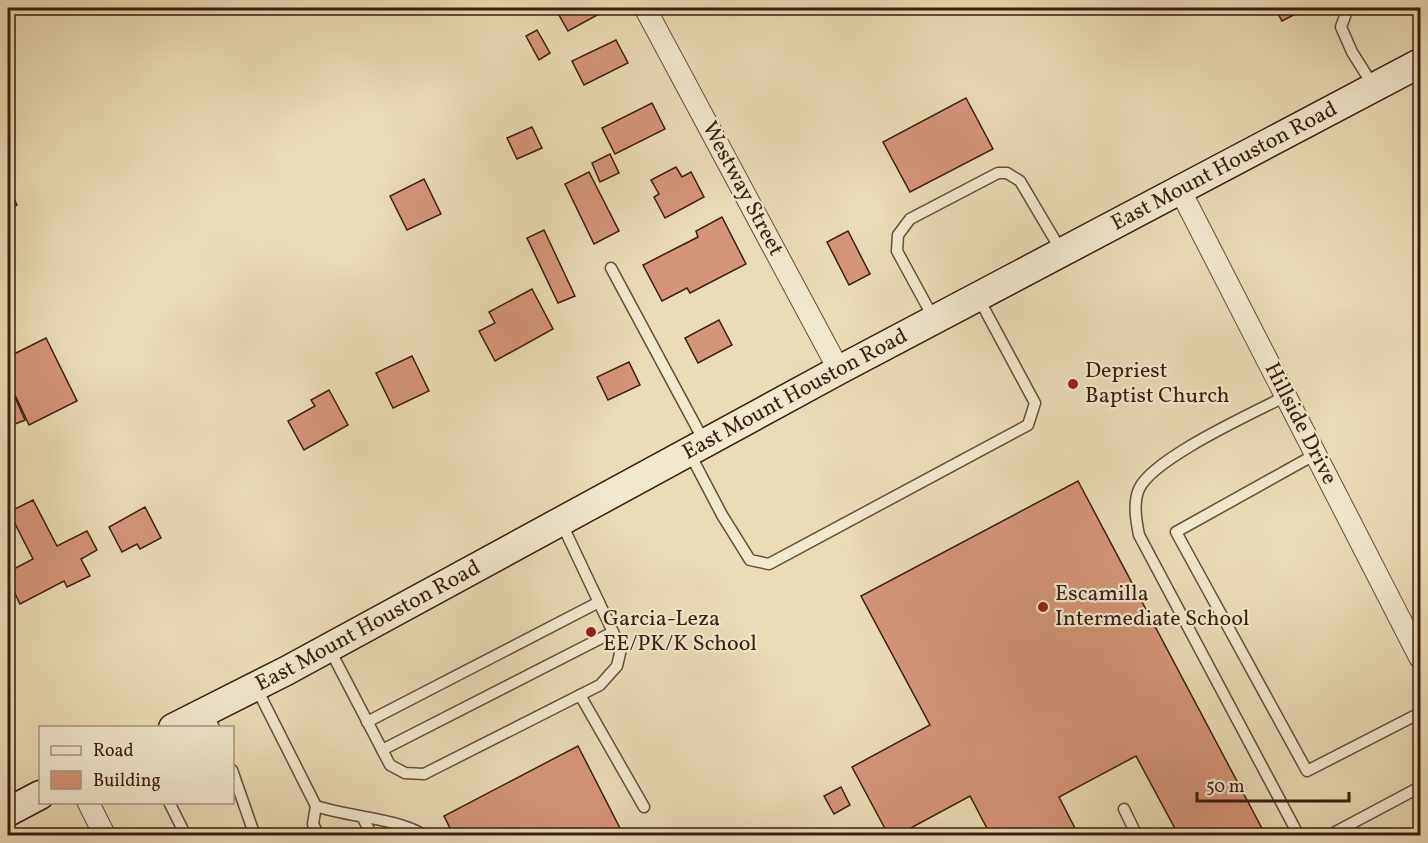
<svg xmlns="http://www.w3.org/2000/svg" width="1428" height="843" font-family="Vollkorn,serif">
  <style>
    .building { fill: #d59578; stroke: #391e0e; stroke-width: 1.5 }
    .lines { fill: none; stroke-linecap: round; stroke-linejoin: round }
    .lane-casing { stroke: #654e38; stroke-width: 13 }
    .street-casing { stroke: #654e38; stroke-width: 23 }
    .secondary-casing { stroke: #391e0e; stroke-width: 31 }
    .lane { stroke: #f1e8d0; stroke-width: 10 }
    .street { stroke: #f1e8d0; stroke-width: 21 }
    .secondary { stroke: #f1e8d0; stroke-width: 28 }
    .poi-dot { fill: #8f2418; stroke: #f1e8d0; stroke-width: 2 }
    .labels { text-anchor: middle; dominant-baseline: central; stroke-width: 4.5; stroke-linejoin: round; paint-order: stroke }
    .street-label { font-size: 22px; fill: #391e0e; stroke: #f1e8d0 }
    .poi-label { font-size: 22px; fill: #391e0e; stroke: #f1e8d0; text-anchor: start }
  </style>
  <rect width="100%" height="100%" fill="#eadcb6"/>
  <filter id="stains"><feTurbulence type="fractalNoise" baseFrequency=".00333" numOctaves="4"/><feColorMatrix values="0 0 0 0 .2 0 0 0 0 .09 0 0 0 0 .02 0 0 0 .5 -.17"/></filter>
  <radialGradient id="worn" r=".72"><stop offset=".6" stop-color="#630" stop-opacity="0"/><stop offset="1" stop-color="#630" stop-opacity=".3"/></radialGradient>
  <g class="building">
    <path d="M555 8H598L601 13 568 31Z"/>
    <path d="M1275 8H1307L1282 21Z"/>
    <path d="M537 30 550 53 539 60 526 36Z"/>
    <path d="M616 40 628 63 584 85 572 61Z"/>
    <path d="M966 98 993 149 910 192 883 142Z"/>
    <path d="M652 103 665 129 615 154 602 128Z"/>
    <path d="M532 127 542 148 517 159 507 138Z"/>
    <path d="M610 154 619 173 600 182 592 163Z"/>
    <path d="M676 167 682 177 691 172 704 197 665 218 654 197 659 194 651 180Z"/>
    <path d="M589 172 619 231 594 244 565 184Z"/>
    <path d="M424 179 441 214 407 230 390 196Z"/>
    <path d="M8 187 17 205 8 210Z"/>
    <path d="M722 217 746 264 690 293 687 288 662 301 643 265 698 237 696 231Z"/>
    <path d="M544 230 575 296 558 303 527 238Z"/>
    <path d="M848 231 870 274 849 285 827 242Z"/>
    <path d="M532 289 553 329 495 361 479 331 495 323 489 312Z"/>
    <path d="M719 320 732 345 698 363 685 338Z"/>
    <path d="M46 338 77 401 29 425 8 380V357Z"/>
    <path d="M412 356 429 391 393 408 376 373Z"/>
    <path d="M629 362 640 385 608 400 597 377Z"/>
    <path d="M11 388 25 420 8 427V390Z"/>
    <path d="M329 390 348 425 304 450 288 421 315 406 311 400Z"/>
    <path d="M1078 481 1266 836H1179L1136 756 1059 797 1079 836H991L970 796 896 836H889L852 767 930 725 861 596Z"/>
    <path d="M33 500 57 546 87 531 97 550 81 559 90 576 67 587 64 581 20 604 8 579V572L33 559 9 512Z"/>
    <path d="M145 507 161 538 140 549 137 544 122 552 109 527Z"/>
    <path d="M578 746 624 836H454L444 816Z"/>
    <path d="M841 787 850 805 834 814 824 796Z"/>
  </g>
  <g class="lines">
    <defs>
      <g id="lane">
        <path d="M1348 8 1341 27 1352 52 1374 87"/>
        <path d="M611 268 705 443"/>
        <path d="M934 319 897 251 898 235 910 219 998 173H1007L1020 181 1062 252"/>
        <path d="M1286 396C1253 413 1153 458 1139 489 1133 503 1136 520 1139 535L1299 836"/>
        <path d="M689 452 722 515 750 560 769 564 1028 425 1035 403 979 299"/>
        <path d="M1316 454 1176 532 1307 771 1420 713"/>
        <path d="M329 648 390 765 405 773 424 774 600 685 617 666 621 649 561 522"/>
        <path d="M256 687 316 806 313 824 319 836"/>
        <path d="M580 695 644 807"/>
        <path d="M207 711 214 728"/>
        <path d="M367 722 599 602"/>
        <path d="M382 750 613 632"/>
        <path d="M232 770 255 836"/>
        <path d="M169 802 186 836"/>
        <path d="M316 806C352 818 394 817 426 836"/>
        <path d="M1124 809 1137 836"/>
        <path d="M363 818 372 836"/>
        <path d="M1328 836 1420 787"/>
      </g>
      <g id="street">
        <path d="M645 8 839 370"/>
        <path d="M1180 190 1420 658"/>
        <path d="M88 802 105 836"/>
      </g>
      <g id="secondary">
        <path id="s1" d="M173 728 286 671 839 370 1420 63"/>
        <path d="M8 812 40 795"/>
      </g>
    </defs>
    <use href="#lane" class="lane-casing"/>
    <use href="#street" class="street-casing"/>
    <use href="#secondary" class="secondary-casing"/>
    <use href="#lane" class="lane"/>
    <use href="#street" class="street"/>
    <use href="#secondary" class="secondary"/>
  </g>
  <g class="poi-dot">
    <circle cx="1073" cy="384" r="6"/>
    <circle cx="1043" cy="607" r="6"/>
    <circle cx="591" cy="632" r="6"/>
  </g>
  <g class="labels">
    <g class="street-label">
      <text stroke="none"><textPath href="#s1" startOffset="1192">East Mount Houston Road</textPath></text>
      <text transform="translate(742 189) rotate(62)">Westway Street</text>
      <text stroke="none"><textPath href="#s1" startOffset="706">East Mount Houston Road</textPath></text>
      <text transform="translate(1300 424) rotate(63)">Hillside Drive</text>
      <text stroke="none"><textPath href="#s1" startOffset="220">East Mount Houston Road</textPath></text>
    </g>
    <g class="poi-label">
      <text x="1085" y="371">Depriest<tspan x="1085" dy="25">Baptist Church</tspan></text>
      <text x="1055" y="594">Escamilla<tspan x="1055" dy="25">Intermediate School</tspan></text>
      <text x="603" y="619">Garcia-Leza<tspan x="603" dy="25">EE/PK/K School</tspan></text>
    </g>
  </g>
  <rect width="1428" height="843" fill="none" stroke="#eadcb6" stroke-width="30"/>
  <rect x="9" y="9" width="1410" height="825" fill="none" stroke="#391e0e" stroke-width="3"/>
  <rect x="15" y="15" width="1398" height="813" fill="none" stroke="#391e0e" stroke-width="1.5"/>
  <rect x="39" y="726" width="195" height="78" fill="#f1e8d0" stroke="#a79782" stroke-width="1.5"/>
  <rect x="51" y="746" width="30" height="9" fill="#f1e8d0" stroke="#a79782" stroke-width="1.5"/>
  <text x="93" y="756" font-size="18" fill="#391e0e">Road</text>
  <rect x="51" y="771" width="30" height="18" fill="#d59578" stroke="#a79782" stroke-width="1.5"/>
  <text x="93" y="786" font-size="18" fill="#391e0e">Building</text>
  <path d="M1197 792v9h152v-9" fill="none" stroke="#391e0e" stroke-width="3"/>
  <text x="1206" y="792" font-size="18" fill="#391e0e" stroke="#f1e8d0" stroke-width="4.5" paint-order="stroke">50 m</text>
  <rect width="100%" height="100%" filter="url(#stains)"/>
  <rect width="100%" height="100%" fill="url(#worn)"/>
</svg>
